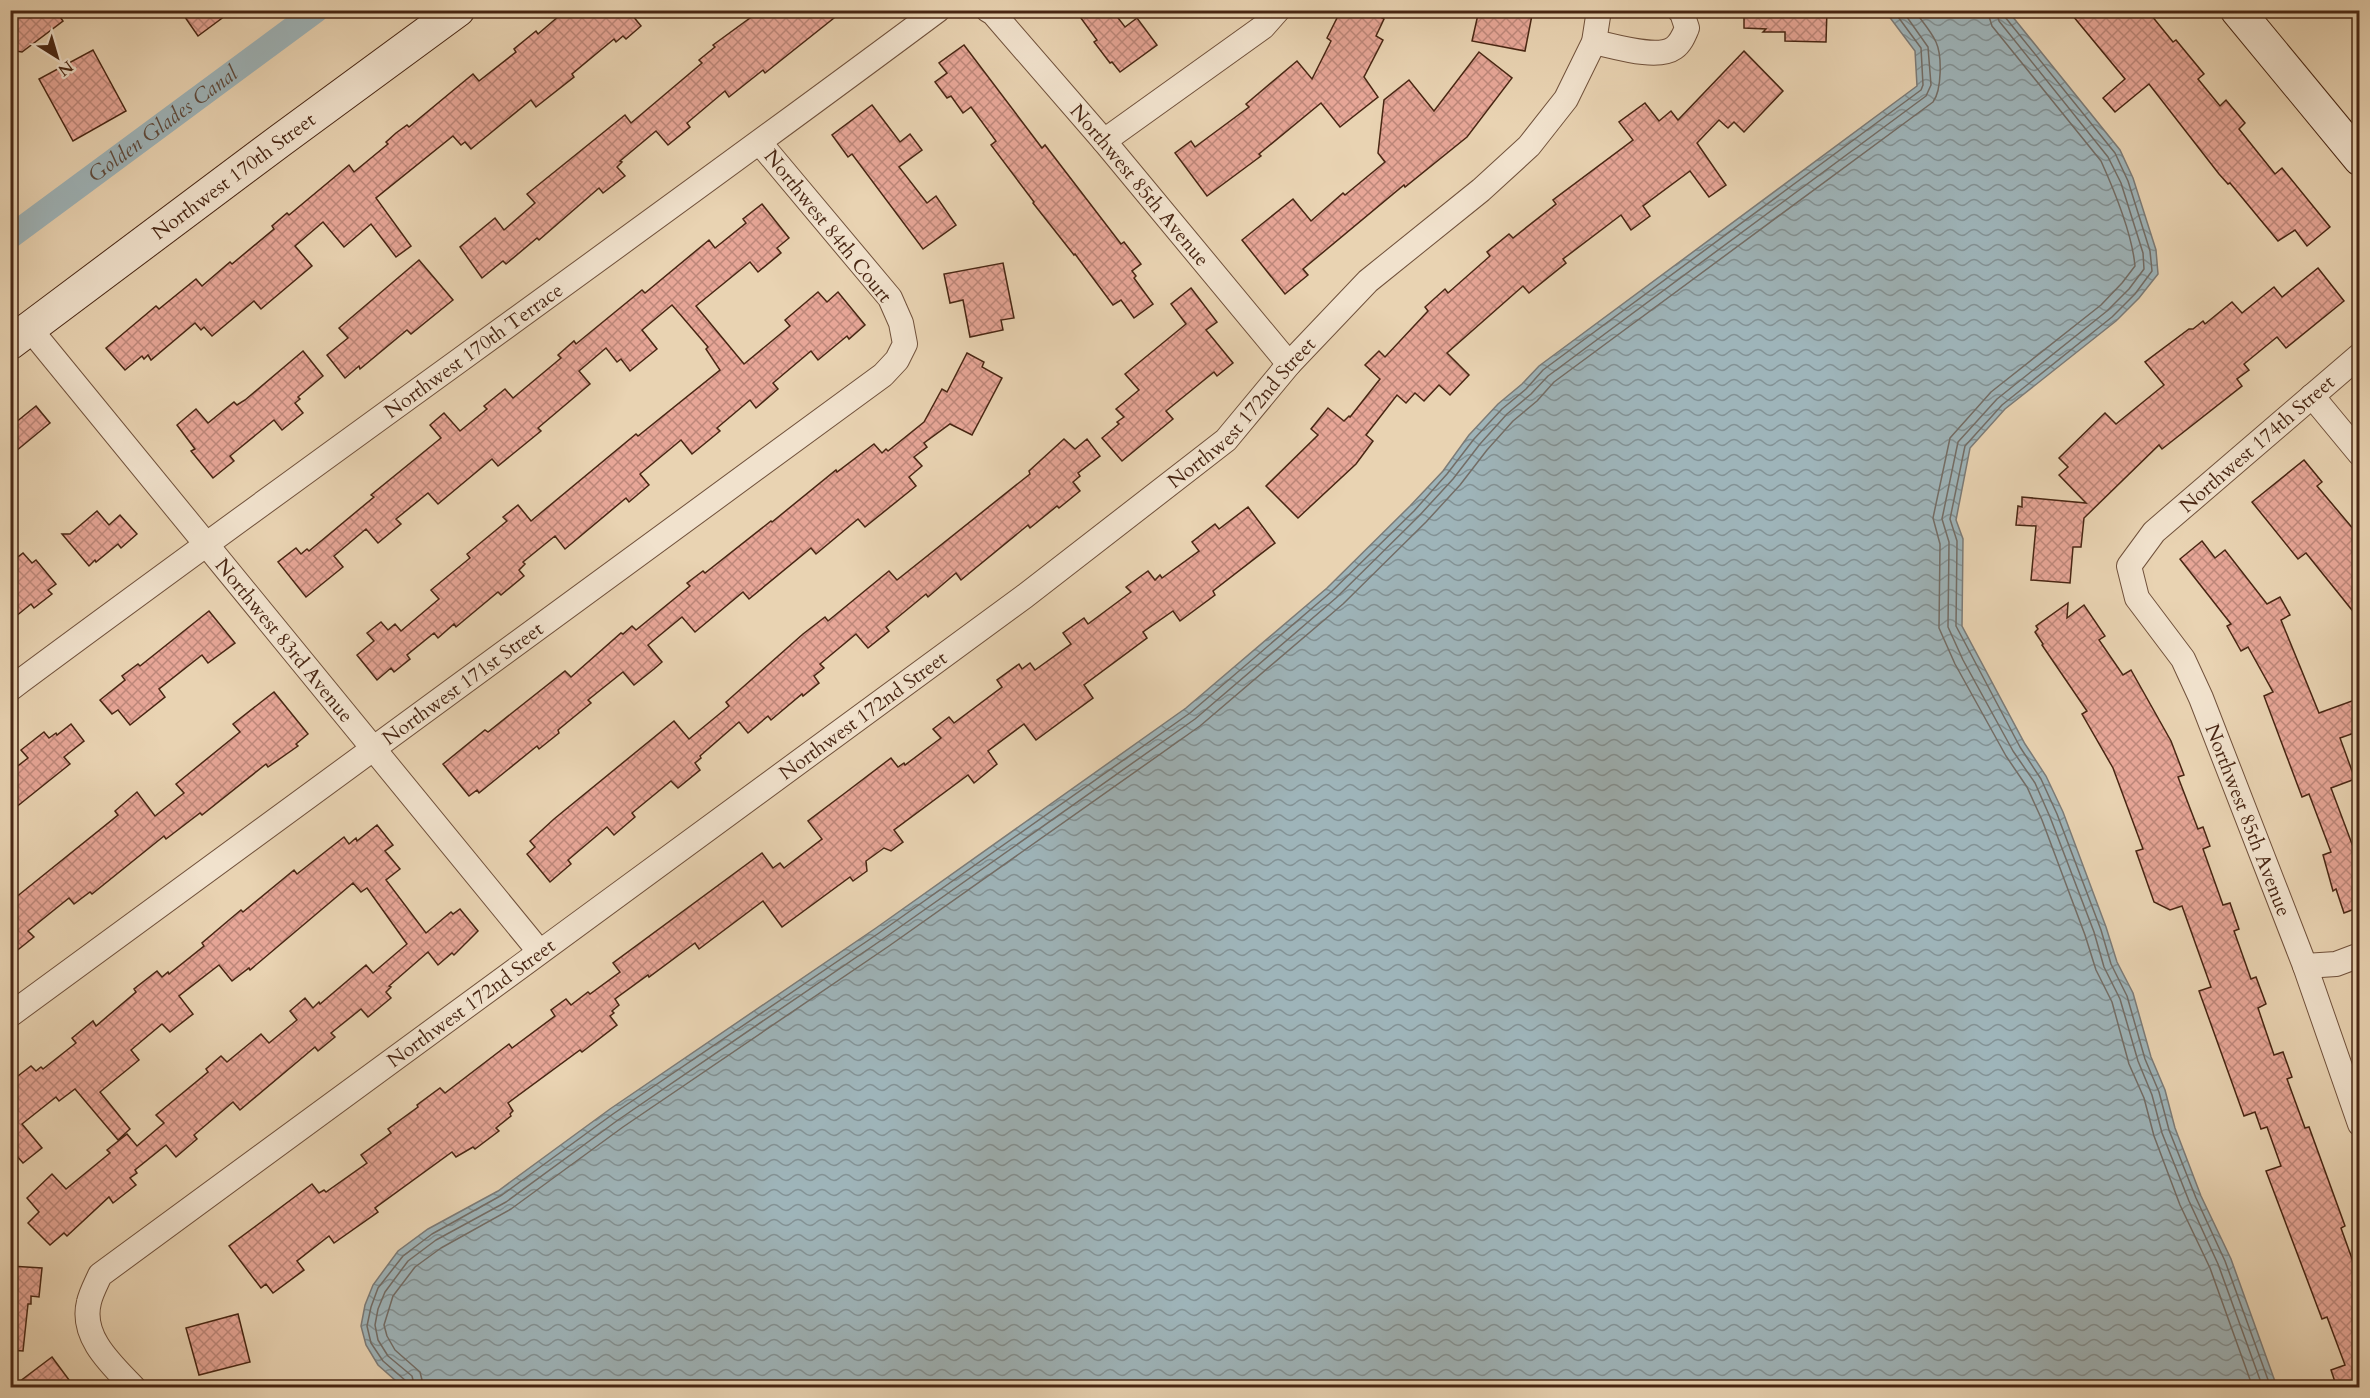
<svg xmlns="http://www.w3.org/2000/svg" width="2370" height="1398" font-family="Cardo,serif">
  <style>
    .water { fill: url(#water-waves); stroke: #7c7b77; stroke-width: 1.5 }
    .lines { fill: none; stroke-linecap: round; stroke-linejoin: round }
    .shore { stroke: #736d66; stroke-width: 1.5 }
    .canal { stroke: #9eb4b9; stroke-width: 24 }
    .building { fill: url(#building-cross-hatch); stroke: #482613; stroke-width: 1.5 }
    .street-casing { stroke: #70513b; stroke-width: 26 }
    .secondary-casing { stroke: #482613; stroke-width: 35 }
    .street { stroke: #f1e2cd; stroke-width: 24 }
    .secondary { stroke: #f1e2cd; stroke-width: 33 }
    .labels { text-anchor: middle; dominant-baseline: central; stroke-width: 4.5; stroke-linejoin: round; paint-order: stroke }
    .street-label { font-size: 20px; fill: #482613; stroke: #f1e2cd }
    .water-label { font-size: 21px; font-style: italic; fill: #5e4a3c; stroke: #f1e2cd }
  </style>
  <defs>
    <pattern id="water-waves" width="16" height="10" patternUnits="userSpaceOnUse" patternTransform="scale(1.5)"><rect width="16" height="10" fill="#9eb4b9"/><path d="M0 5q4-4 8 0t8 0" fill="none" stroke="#839295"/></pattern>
    <pattern id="building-cross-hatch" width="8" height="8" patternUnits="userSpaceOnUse" patternTransform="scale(1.5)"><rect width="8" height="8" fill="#e7a697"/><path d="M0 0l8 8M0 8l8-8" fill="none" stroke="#bd877a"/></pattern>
  </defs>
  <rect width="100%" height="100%" fill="#e9d3b2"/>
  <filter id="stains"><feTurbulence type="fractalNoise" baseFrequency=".00333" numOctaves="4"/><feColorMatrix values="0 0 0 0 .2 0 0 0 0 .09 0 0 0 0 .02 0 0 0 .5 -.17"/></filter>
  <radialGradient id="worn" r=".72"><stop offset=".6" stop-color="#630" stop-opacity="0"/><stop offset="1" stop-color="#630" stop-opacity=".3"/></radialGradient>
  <path class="water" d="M1885 11H2008L2120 150 2133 178 2156 250 2158 274 2139 298 2116 321 2005 409 1970 448 1956 520 1963 539 1962 626 2025 744 2046 776 2063 812 2106 927 2117 962 2133 993 2151 1057 2165 1090 2175 1128 2201 1196 2231 1259 2277 1387 404 1388 378 1365 366 1345 361 1326 365 1305 373 1285 398 1251 428 1229 498 1191 610 1109 876 928 1186 708 1327 588 1410 506 1443 471 1469 435 1498 404 1522 384 1539 366 1917 86 1915 51Z"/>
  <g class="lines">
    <g class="shore">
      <path d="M1987 10 1992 26 2101 161C2115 192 2132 233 2135 266L2122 283 2101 305 1991 392 1950 438 1933 518 1940 544 1939 628 1955 664 2006 756 2027 787 2042 820 2085 935 2096 970 2112 1002 2129 1064 2144 1098 2154 1136 2180 1205 2210 1268 2253 1388"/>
      <path d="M1996 10 1999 21 2108 157 2121 183 2143 253 2144 269 2129 289 2107 311 1997 399 1958 442 1942 519 1949 542 1948 627 1963 660 2013 751 2035 783 2050 817 2094 932 2104 967 2120 999 2138 1061 2152 1095 2162 1133 2189 1201 2218 1264 2263 1388"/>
      <path d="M2004 10 2005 17 2115 153 2128 181 2150 251 2152 271 2135 294 2112 317 2002 405 1965 446 1950 519 1957 541 1956 626 2020 747 2041 779 2057 814 2101 930 2111 964 2127 996 2145 1059 2159 1092 2169 1130 2196 1198 2225 1261 2271 1388"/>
      <path d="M408 1388 406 1381 383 1361 371 1343 367 1326 371 1307 378 1288 403 1256 432 1234 502 1195 613 1114 879 933 1190 713 1331 592 1414 511 1447 474 1474 439 1502 409 1526 389 1543 370 1921 90 1923 85 1921 48 1893 10"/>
      <path d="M415 1388 412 1376 388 1356 378 1340 375 1325 378 1309 385 1292 408 1261 436 1240 506 1202 618 1120 883 939 1195 719 1336 598 1419 516 1453 479 1480 444 1507 414 1531 394 1548 376 1926 96 1931 85 1928 47 1902 10"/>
      <path d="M424 1388 420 1372 395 1350 387 1336 384 1325 393 1296 415 1267 441 1248 511 1209 623 1127 889 946 1200 726 1343 604 1426 522 1460 485 1487 450 1513 421 1537 401 1554 382 1933 102C1942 90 1942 55 1936 42 1931 31 1921 20 1914 10"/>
    </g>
    <path class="canal" id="s1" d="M10 237 317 10"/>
  </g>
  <g class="building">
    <path d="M10 10H55L63 21 22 52 10 50Z"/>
    <path d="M180 10H233L198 36Z"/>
    <path d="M566 10H628L641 26 626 39 623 36 616 42 614 39 572 74 574 77 536 107 531 100 471 149 465 142 461 145 453 136 376 198 411 246 396 257 371 224 344 247 323 222 295 246 312 266 261 309 254 301 212 336 204 327 201 330 195 323 151 360 148 355 144 359 142 356 125 370 106 348 156 306 159 309 196 279 202 286 230 262 232 264 274 229 272 226 287 213 289 215 349 165 354 172 388 144 386 142 396 133 407 125 409 127 473 74 479 81 516 52 514 49 536 31 538 34Z"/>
    <path d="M761 10H844L765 73 763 70 729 97 725 91 687 123 690 127 668 145 656 131 620 161 622 162 617 167 625 176 603 193 599 188 539 240 537 238 506 264 503 261 482 278 460 247 495 218 504 230 535 203 527 194 625 115 631 123 702 63 699 60 715 47 713 45Z"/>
    <path d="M1075 10H1112L1125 27 1137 18 1157 45 1120 72 1112 62 1110 63 1094 42 1097 40Z"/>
    <path d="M1341 10H1368L1384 19 1376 36 1383 40 1364 77 1378 97 1340 127 1321 103 1259 154 1261 156 1207 196 1175 153 1191 141 1195 147 1249 107 1246 104 1297 61 1312 79 1331 41 1327 38Z"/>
    <path d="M1479 10H1533L1525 51 1472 41Z"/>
    <path d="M1744 10H1827L1826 42 1785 41V32H1763L1766 29 1744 28Z"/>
    <path d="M2068 10H2147L2173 42 2176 40 2204 74 2198 79 2220 106 2226 100 2245 123 2239 129 2275 174 2282 168 2330 227 2307 246 2295 230 2278 241 2230 183 2228 184 2219 174 2149 84 2115 112 2103 98 2125 79Z"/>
    <path d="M964 45 1042 148 1045 145 1121 244 1124 242 1141 264 1132 271 1136 276 1134 278 1153 304 1134 318 1121 300 1113 305 1075 254 1074 255 1033 203 1034 202 991 145 996 141 971 107 963 113 951 96 947 98 935 82 947 73 939 63Z"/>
    <path d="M93 50 126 111 73 141 39 79Z"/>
    <path d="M1744 51 1783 91 1744 132 1734 122 1728 128 1719 120 1697 143 1726 185 1709 197 1690 171 1643 206 1650 216 1631 230 1621 215 1563 259 1566 263 1529 293 1523 286 1447 353 1469 375 1450 395 1439 385 1424 401 1415 393 1406 403 1397 395 1366 435 1373 441 1356 464 1298 518 1266 486 1318 435 1311 429 1328 408 1344 421 1349 416 1350 417 1380 379 1365 365 1379 351 1385 357 1428 311 1425 307 1445 289 1448 293 1490 256 1487 252 1509 234 1513 238 1556 204 1553 200 1633 140 1619 122 1645 103 1659 121 1671 111 1678 120Z"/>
    <path d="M1479 52 1512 78 1467 137 1405 187 1404 185 1303 269 1308 275 1285 294 1242 240 1293 199 1311 221 1343 193 1345 195 1385 162 1378 153 1384 100 1409 80 1434 111Z"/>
    <path d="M872 105 900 142 910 134 922 150 899 167 927 203 936 196 956 225 923 249 852 154 848 157 832 135Z"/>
    <path d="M762 204 789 238 777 248 781 253 758 272 750 262 696 306 744 364 790 326 785 320 818 292 827 302 838 292 865 325 849 339 847 336 818 360 811 351 773 383 778 389 756 408 750 400 717 428 720 431 692 454 681 440 640 474 649 485 629 502 626 498 565 549 555 536 523 562 525 564 519 570 524 576 501 595 498 592 456 627 454 624 438 638 434 633 407 655 410 659 394 672 391 668 377 680 357 655 374 641 367 633 381 622 388 630 395 624 401 631 439 599 431 590 470 558 467 554 507 521 503 517 518 505 531 521 636 434 638 436 720 370 706 349 708 347 672 305 642 330 657 349 630 371 621 359 617 362 606 348 579 371 590 384 538 428 541 431 498 466 492 459 438 504 428 493 396 519 401 524 378 543 366 529 334 556 343 567 306 597 278 562 296 548 301 554 307 549 309 551 374 497 371 495 441 438 430 425 444 413 460 431 487 409 484 406 505 389 513 398 561 358 558 355 574 341 576 344 642 290 645 293 709 240 715 248 746 223 743 219Z"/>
    <path d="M419 260 453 300 411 334 407 330 360 369 359 366 345 378 327 355 348 338 339 328Z"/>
    <path d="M1003 263 1014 318 1001 320 1003 330 970 337 963 300 950 303 944 274Z"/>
    <path d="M2318 268 2344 301 2286 348 2277 337 2244 364 2249 370 2237 379 2242 386 2162 449 2159 445 2084 518 2081 547H2073L2070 583 2031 580 2036 526 2016 525 2018 506 2022 507V497L2086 503 2059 475 2068 467 2059 458 2105 413 2116 424 2164 385 2145 362 2189 329H2193L2203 321 2205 324 2232 302 2242 313 2274 287 2282 297Z"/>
    <path d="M1191 288 1217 322 1206 330 1233 363 1217 376 1214 372 1166 411 1173 419 1122 461 1102 438 1119 424 1117 422 1124 417 1116 409 1139 390 1125 374 1186 324 1171 304Z"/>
    <path d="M303 351 323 376 298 397 300 399 295 403 303 413 282 430 274 420 230 456 234 461 213 478 191 451 195 449 177 425 196 409 208 423 234 402 237 405 245 400Z"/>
    <path d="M967 353 984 362 982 367 1002 378 972 435 950 424 924 443 927 447 914 457 922 466 909 477 916 486 865 527 858 519 816 554 811 548 749 599 743 592 695 632 682 617 648 645 662 662 654 669 634 685 623 672 588 700 591 703 558 730 559 733 539 749 537 746 479 793 477 790 469 796 443 764 485 730 488 732 565 671 571 677 621 633 623 634 632 626 636 630 690 586 687 583 703 571 705 573 771 521 772 522 836 470 837 472 874 444 882 453 886 449 888 451 924 422 942 389 947 392Z"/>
    <path d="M36 406 50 423 10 456V427Z"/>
    <path d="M1064 439 1075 449 1087 439 1100 456 1078 473 1080 476 1073 482 1080 491 1059 508 1057 506 1030 528 1028 525 961 580 956 573 928 597 926 594 886 627 889 631 868 648 856 634 820 664 824 668 814 676 819 683 803 696 802 694 771 720 768 716 748 733 739 722 700 756 701 758 695 763 700 770 678 788 671 781 632 813 635 817 614 835 607 827 568 860 571 864 550 882 527 854 535 847 530 841 554 819 674 721 689 739 729 706 726 702 803 634 825 617 828 621 889 571 897 580 1030 474 1029 471Z"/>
    <path d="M2304 460 2322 482 2317 486 2360 537V620L2306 553 2298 559 2252 502Z"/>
    <path d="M1248 507 1275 543 1213 591 1215 595 1180 621 1173 611 1143 632 1147 638 1084 685 1093 698 1036 740 1024 724 988 751 997 764 974 783 968 775 894 830 903 842 891 851 884 848 866 861 867 871 853 881 850 877 782 927 763 901 699 949 695 943 649 977 648 975 615 999 619 1005 612 1011 614 1013 610 1016 617 1025 582 1052 580 1050 508 1103 513 1111 510 1114 511 1116 496 1128 499 1131 475 1149 473 1147 456 1157 452 1152 375 1208 378 1212 334 1243 329 1236 297 1261 304 1270 273 1293 266 1284 261 1288 229 1246 312 1184 319 1193 324 1190 326 1192 367 1163 361 1155 391 1133 388 1129 418 1107 417 1105 440 1088 445 1093 509 1044 512 1048 555 1016 551 1010 566 999 571 1005 588 992 590 994 620 972 613 963 762 853 773 868 780 863 784 868 822 839 808 821 845 793 891 758 898 767 904 763 905 765 941 738 933 729 949 717 954 723 1002 687 997 680 1019 664 1022 669 1030 663 1035 670 1071 644 1063 633 1084 618 1088 624 1131 592 1126 587 1148 571 1155 580 1160 575 1162 578 1199 551 1192 542 1215 524 1219 529Z"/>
    <path d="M97 511 109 525 120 515 137 534 121 548 118 544 96 562 95 560 89 566 62 534H70Z"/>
    <path d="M2202 541 2215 558 2225 550 2267 604 2280 597 2290 615 2281 620 2319 713 2360 698V731L2340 738 2355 779 2331 788 2355 852 2360 851V907L2344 913 2336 889 2333 891 2323 855 2331 852 2309 794 2302 797 2264 696 2273 692 2248 647 2241 651 2227 626 2231 624 2180 559Z"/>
    <path d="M23 553 32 563 36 560 56 584 48 590 52 594 34 608 31 604 10 621V563Z"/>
    <path d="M2068 603 2067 618 2084 605 2105 636 2099 640 2123 675 2131 670 2171 741 2184 775 2178 777 2198 829 2203 827 2210 846 2203 849 2223 905 2230 903 2239 929 2234 931 2251 979 2256 977 2266 1004 2258 1008 2274 1055 2283 1052 2292 1077 2287 1079 2305 1128 2309 1127 2345 1226 2341 1228 2360 1281V1388H2337L2331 1370 2345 1365 2327 1317 2322 1319 2266 1171 2281 1166 2267 1127 2261 1129 2255 1112 2244 1116 2199 991 2211 987 2182 906 2170 910 2154 902 2136 851 2143 849 2113 768 2082 714 2087 711 2042 645 2043 644 2035 632 2038 629 2036 626Z"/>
    <path d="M209 611 235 643 208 663 202 655 159 689 165 697 130 725 118 710 112 714 100 700 125 680 122 676 138 664 140 666Z"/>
    <path d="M274 692 308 734 296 744 298 746 268 767 266 764 202 815 200 813 166 839 164 836 92 894 90 892 74 904 69 898 28 931 34 937 10 956V902L118 815 115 811 137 792 155 816 184 793 176 784 240 732 233 724Z"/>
    <path d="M71 724 84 741 64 757 70 764 10 812V772L28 758 21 750 44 732 49 738 56 733 57 735Z"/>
    <path d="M377 825 393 845 385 851 400 869 386 880 426 933 451 912 453 914 460 909 478 931 454 955 452 953 438 965 428 952 389 986 391 987 386 992 391 998 368 1017 361 1009 331 1033 335 1037 318 1051 315 1047 240 1110 233 1102 194 1135 197 1139 176 1157 166 1145 135 1170 137 1173 130 1178 136 1185 113 1203 109 1197 67 1236 64 1233 50 1245 28 1223 39 1212 27 1198 52 1174 66 1189 110 1153 107 1150 127 1134 137 1146 164 1123 156 1115 208 1072 206 1069 221 1056 227 1062 261 1034 269 1043 297 1020 290 1011 305 998 313 1008 319 1002 320 1004 366 965 373 973 407 944 367 888 361 892 353 883 250 970 249 968 232 981 219 965 179 996 193 1014 170 1032 162 1024 131 1050 139 1060 100 1092 130 1129 118 1140 75 1089 59 1101 56 1097 22 1124 42 1148 23 1163 10 1148V1082L31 1066 36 1071 41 1067 43 1069 76 1043 72 1038 93 1021 96 1026 136 992 134 989 157 971 162 977 168 972 169 974 204 946 202 943 229 920 241 910 243 912 294 870 297 874 344 837 349 844 356 838 357 841Z"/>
    <path d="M10 1266 42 1268 39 1297 31 1296V1304H28L23 1351 10 1350Z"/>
    <path d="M238 1314 250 1362 199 1375 186 1328Z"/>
    <path d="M52 1357 75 1388H11Z"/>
  </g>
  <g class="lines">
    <defs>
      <g id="street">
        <path id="s2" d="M988 10 993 13 1104 141 1289 364"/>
        <path d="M1594 42C1614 46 1657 60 1674 48 1681 43 1684 35 1687 28L1682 13 1679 10"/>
        <path d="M1104 141 1263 27 1278 10"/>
        <path id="s3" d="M30 329 539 951"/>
        <path id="s4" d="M2360 355 2154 532 2129 566 2137 598 2183 659 2201 698 2305 966 2360 1124"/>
        <path d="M2312 396 2360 454"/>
        <path id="s5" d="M10 689C318 460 631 239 938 10"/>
        <path d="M2305 966 2336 964 2360 955"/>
        <path id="s6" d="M10 1015 883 375 897 360 905 344 901 323 890 298 760 143"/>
        <path id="s7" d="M134 1388C112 1365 80 1337 89 1302 91 1293 96 1284 100 1275L1025 596 1226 440 1289 364 1368 281 1481 190 1529 146 1566 99 1594 42 1599 10"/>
      </g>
      <g id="secondary">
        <path d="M2237 10 2360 159"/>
        <path id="s8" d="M10 343 281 140 458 10"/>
      </g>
    </defs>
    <use href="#street" class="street-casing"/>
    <use href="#secondary" class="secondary-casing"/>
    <use href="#street" class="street"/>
    <use href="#secondary" class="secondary"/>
  </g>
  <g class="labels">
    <g class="street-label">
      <text stroke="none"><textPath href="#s8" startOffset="279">Northwest 170th Street</textPath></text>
      <text stroke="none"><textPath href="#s2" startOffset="232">Northwest 85th Avenue</textPath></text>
      <text transform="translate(828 226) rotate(51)">Northwest 84th Court</text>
      <text stroke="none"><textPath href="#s5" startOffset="574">Northwest 170th Terrace</textPath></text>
      <text stroke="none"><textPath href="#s7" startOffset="1563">Northwest 172nd Street</textPath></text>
      <text transform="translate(2257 444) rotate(-41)">Northwest 174th Street</text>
      <text stroke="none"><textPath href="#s3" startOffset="402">Northwest 83rd Avenue</textPath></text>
      <text stroke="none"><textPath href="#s6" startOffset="561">Northwest 171st Street</textPath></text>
      <text stroke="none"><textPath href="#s7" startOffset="1077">Northwest 172nd Street</textPath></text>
      <text stroke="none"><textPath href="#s4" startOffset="597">Northwest 85th Avenue</textPath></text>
      <text stroke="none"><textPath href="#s7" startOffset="591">Northwest 172nd Street</textPath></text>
    </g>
    <g class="water-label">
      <text stroke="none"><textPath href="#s1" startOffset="190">Golden Glades Canal</textPath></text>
    </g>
  </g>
  <rect width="2370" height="1398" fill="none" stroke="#e9d3b2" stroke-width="36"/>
  <rect x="12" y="12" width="2346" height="1374" fill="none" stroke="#482613" stroke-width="3"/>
  <rect x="18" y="18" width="2334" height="1362" fill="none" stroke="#482613" stroke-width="1.5"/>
  <g transform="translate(57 57) rotate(143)" stroke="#f1e2cd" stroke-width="4.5" paint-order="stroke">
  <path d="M0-4.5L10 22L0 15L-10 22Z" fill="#482613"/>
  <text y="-9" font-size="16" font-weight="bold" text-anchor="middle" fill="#482613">N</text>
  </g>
  <rect width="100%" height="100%" filter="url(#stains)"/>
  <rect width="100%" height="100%" fill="url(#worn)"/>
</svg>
